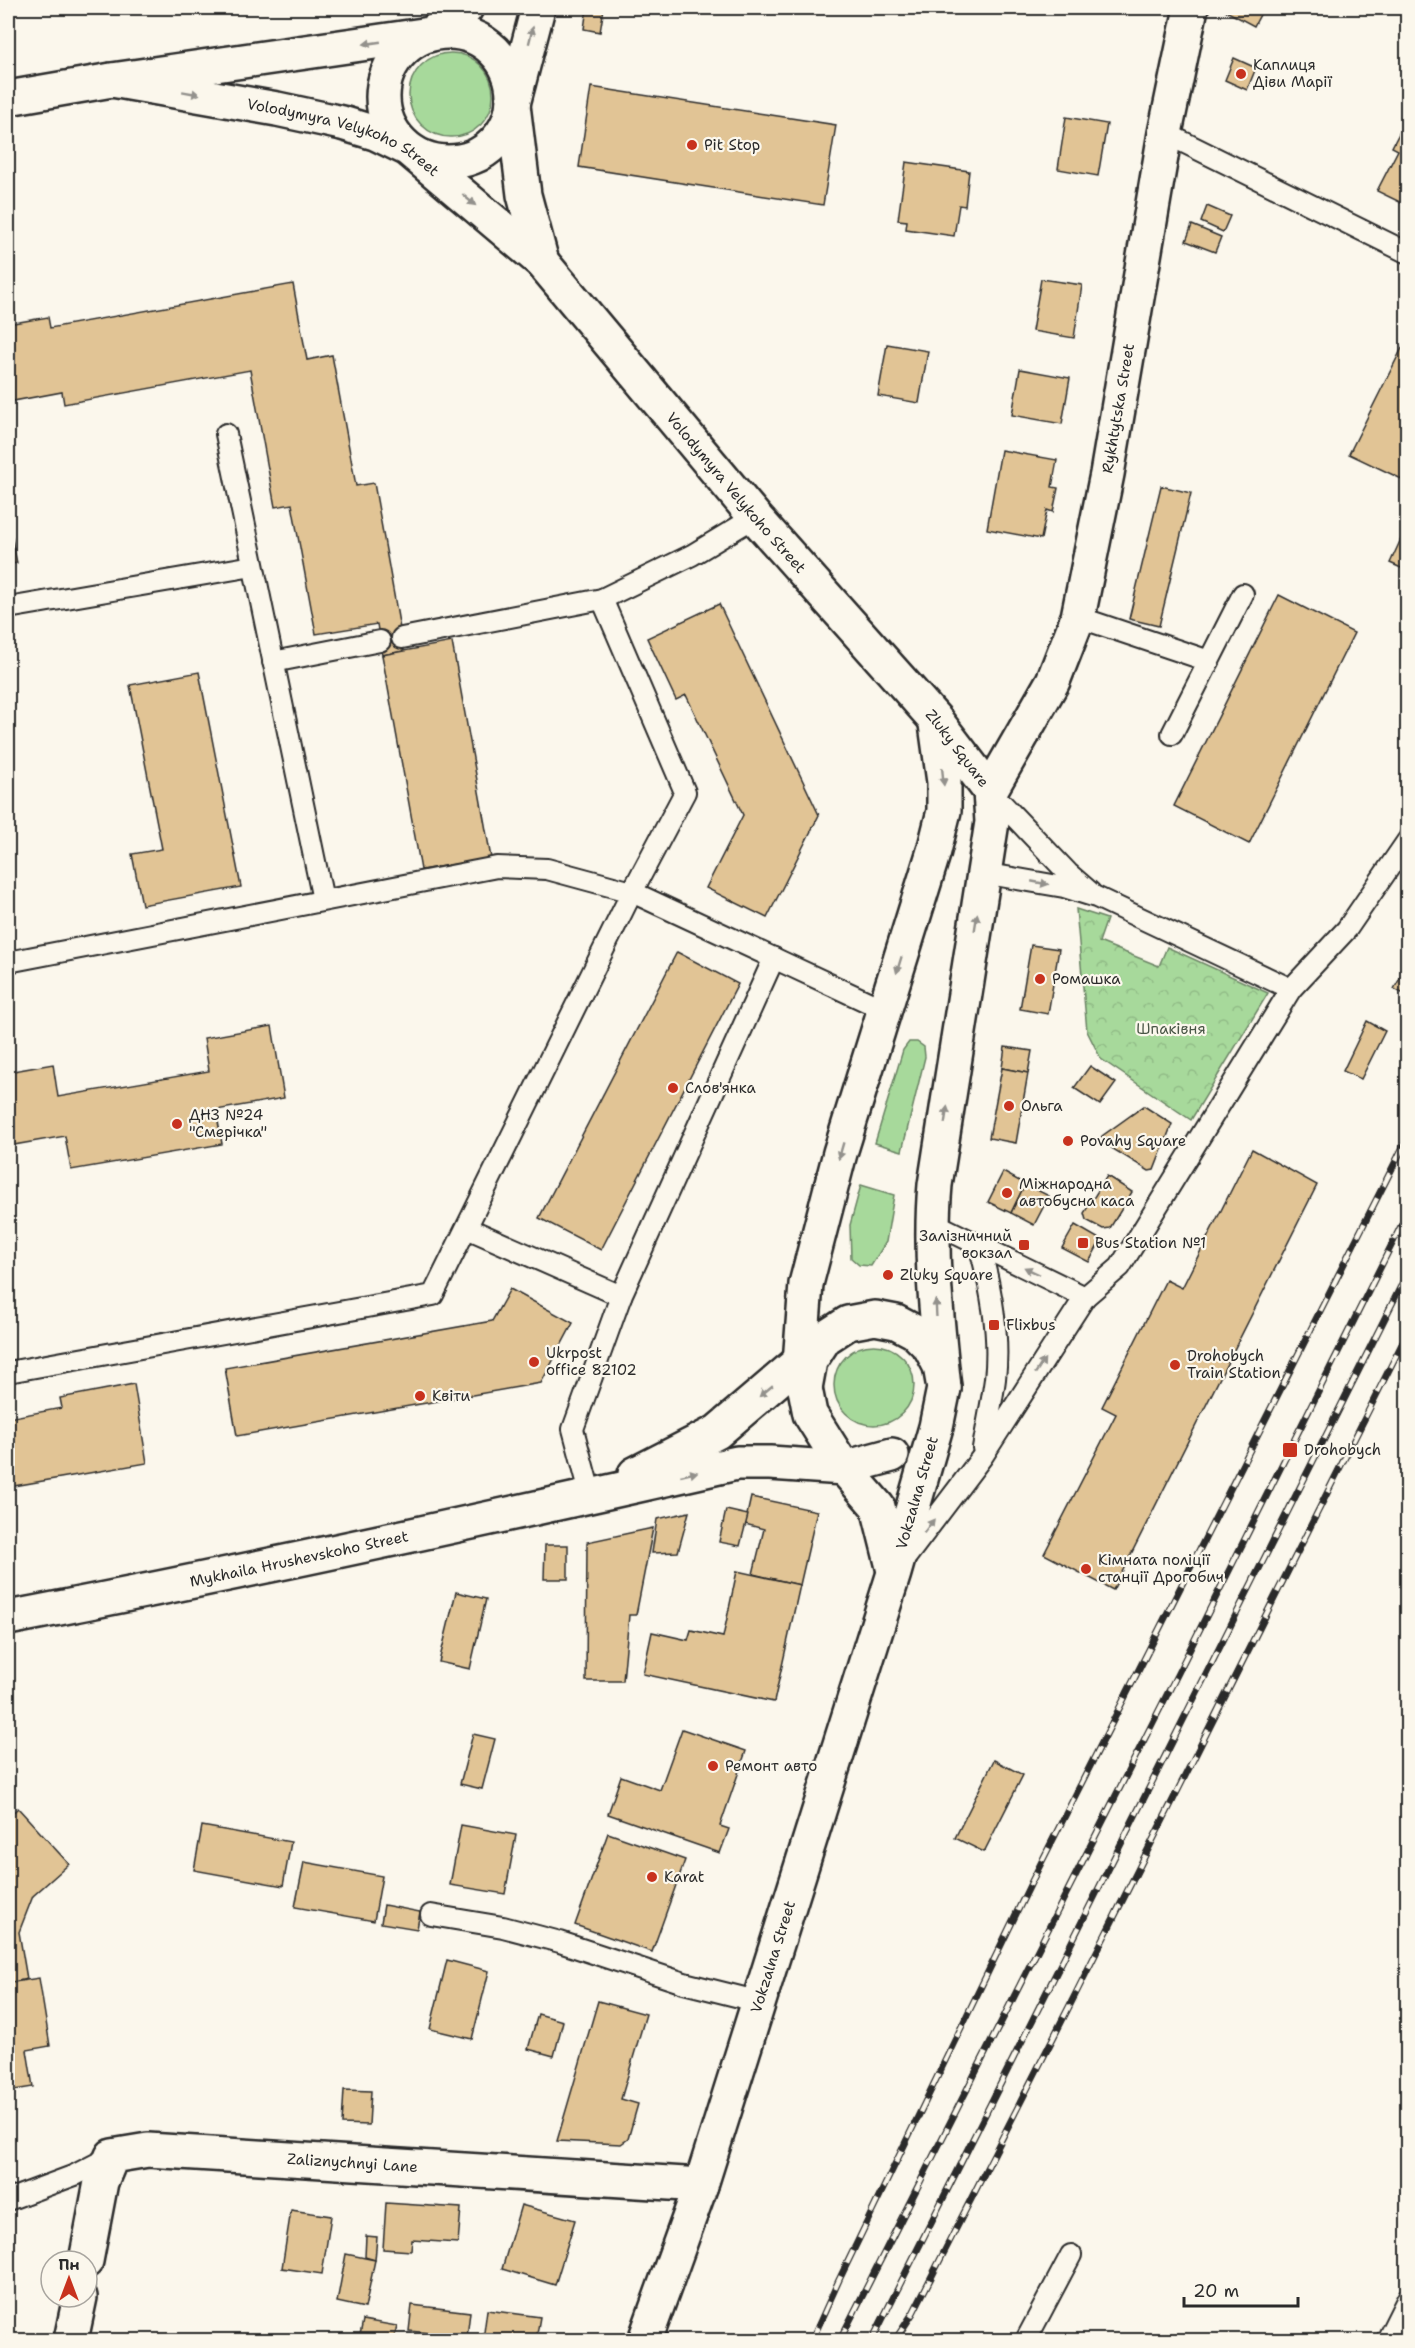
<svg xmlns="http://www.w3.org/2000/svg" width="1415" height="2348" font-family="'Shantell Sans',sans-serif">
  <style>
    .grass { fill: #a7d99b; stroke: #698263; stroke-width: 1.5 }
    .forest { fill: url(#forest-crowns); stroke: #698263; stroke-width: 1.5 }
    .building { fill: #e1c495; stroke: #2b2b2b; stroke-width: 1.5 }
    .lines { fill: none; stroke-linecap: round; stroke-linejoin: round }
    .service-casing { stroke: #2b2b2b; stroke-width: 24 }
    .minor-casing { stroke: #2b2b2b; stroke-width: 38 }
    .tertiary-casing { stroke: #2b2b2b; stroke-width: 38 }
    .service { stroke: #fbf7ec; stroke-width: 20 }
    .minor { stroke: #fbf7ec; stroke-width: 33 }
    .tertiary { stroke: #fbf7ec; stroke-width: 33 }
    .rail-casing { stroke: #2b2b2b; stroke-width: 7 }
    .rail { stroke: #fbf7ec; stroke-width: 4.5; stroke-dasharray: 14; stroke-linecap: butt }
    .oneway { fill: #93918c }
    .poi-dot { fill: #c8321e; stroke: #fbf7ec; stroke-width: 2 }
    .labels { text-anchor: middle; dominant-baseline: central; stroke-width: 4.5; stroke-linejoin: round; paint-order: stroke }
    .poi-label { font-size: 15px; fill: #2b2b2b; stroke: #fbf7ec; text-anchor: start }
    .street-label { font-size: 15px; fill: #2b2b2b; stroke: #fbf7ec }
    .park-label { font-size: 15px; fill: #4a5647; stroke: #fbf7ec }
  </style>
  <defs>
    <pattern id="forest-crowns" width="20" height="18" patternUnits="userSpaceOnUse" patternTransform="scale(1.5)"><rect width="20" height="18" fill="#a7d99b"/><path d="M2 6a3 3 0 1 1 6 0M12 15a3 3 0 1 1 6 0" fill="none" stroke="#90ba86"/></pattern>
  </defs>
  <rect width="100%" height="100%" fill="#fbf7ec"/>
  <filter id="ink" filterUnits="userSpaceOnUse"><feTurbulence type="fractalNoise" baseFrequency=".0167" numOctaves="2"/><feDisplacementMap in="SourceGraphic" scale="12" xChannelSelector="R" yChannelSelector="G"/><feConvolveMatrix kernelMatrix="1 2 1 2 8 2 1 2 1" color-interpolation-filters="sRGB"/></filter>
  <g filter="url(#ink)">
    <g class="grass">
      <circle cx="451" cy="95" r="42"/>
      <path d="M909 1042H917L924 1047 925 1057 902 1151 875 1143 903 1050Z"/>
      <path d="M861 1185 894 1195 886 1242 871 1266 859 1265 851 1258 850 1225Z"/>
      <circle cx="874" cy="1385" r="40"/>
    </g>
    <path class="forest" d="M1076 909 1107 919 1099 942 1159 966 1167 947 1268 993 1191 1120 1101 1059 1087 1031Z"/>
    <g class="building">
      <path d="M587 8H604L600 32 584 29Z"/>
      <path d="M785 8H812L811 12Z"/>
      <path d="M1225 8H1261L1263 9 1254 26 1224 10Z"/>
      <path d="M1234 58 1256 68 1247 90 1225 80Z"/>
      <path d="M591 87 836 125 823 205 579 167Z"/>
      <path d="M1408 116V206L1377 191 1398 150 1392 147Z"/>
      <path d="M1066 117 1107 124 1098 176 1058 169Z"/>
      <path d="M906 162 969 171 965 206 959 205 954 236 906 229 907 221 898 220Z"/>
      <path d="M1207 206 1230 216 1223 232 1201 222Z"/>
      <path d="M1192 225 1221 237 1215 252 1186 241Z"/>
      <path d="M1041 279 1082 285 1074 338 1032 331Z"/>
      <path d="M293 284 307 360 332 355 356 486 374 483 404 651 382 655 377 624 316 634 292 504 275 507 250 370 64 404 62 392 8 402V324L48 317 50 328Z"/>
      <path d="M1408 336V482L1349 454Z"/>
      <path d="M887 344 928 351 919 403 878 396Z"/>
      <path d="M1020 369 1070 378 1062 424 1012 415Z"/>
      <path d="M1001 450 1057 460 1052 487 1058 488 1053 512 1047 510 1041 539 987 529Z"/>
      <path d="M1161 486 1191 493 1159 626 1129 619Z"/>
      <path d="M11 534 17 563 8 565V535Z"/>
      <path d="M1402 537 1408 540V571L1390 563Z"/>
      <path d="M1279 595 1354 633 1249 844 1174 806Z"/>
      <path d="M719 604 819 815 767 918 706 888 743 815 686 695 676 700 647 638Z"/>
      <path d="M452 642 491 858 421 870 382 655Z"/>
      <path d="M199 672 241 887 142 905 132 854 162 849 130 685Z"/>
      <path d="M1031 945 1059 949 1048 1014 1020 1009Z"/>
      <path d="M677 952 738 984 601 1250 539 1218Z"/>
      <path d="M1408 964V996L1394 989Z"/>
      <path d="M1367 1021 1385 1031 1361 1079 1343 1071Z"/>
      <path d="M272 1026 284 1098 216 1110 222 1144 71 1170 65 1136 8 1146V1072L53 1064 58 1097 209 1071 204 1038Z"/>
      <path d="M1005 1047 1032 1051 1028 1073 1002 1068Z"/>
      <path d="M1090 1066 1116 1083 1100 1105 1074 1088Z"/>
      <path d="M1002 1068 1028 1073 1016 1143 989 1138Z"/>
      <path d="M1144 1106 1172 1124 1154 1170 1149 1171 1100 1141 1102 1136Z"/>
      <path d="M1252 1149 1317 1185 1113 1590 1044 1554 1116 1414 1102 1407 1166 1280 1182 1288Z"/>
      <path d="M1003 1172 1025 1184 1011 1213 988 1202Z"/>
      <path d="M1107 1176 1132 1192 1110 1228 1103 1229 1086 1220 1084 1213Z"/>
      <path d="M1025 1184 1049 1196 1034 1225 1011 1213Z"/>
      <path d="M1075 1225 1101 1240 1089 1262 1062 1248Z"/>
      <path d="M510 1289 573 1323 541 1383 237 1436 225 1368 492 1321Z"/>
      <path d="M134 1384 147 1463 8 1487V1418L62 1408 60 1398Z"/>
      <path d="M751 1497 817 1511 800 1585 753 1574 764 1529 745 1524Z"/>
      <path d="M726 1510 748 1515 740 1546 719 1542Z"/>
      <path d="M689 1512 678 1552 652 1553 657 1519Z"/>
      <path d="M653 1528 636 1615H629L623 1681H586L587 1542Z"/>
      <path d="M545 1545H568V1579H544Z"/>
      <path d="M737 1571 800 1585 774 1702 643 1674 652 1632 688 1640 691 1630 723 1637Z"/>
      <path d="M456 1592 486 1599 470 1669 439 1662Z"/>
      <path d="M682 1729 746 1751 720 1826 729 1829 720 1853 608 1814 621 1776 660 1790Z"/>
      <path d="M473 1734 495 1739 482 1789 460 1784Z"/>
      <path d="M994 1760 1023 1775 984 1852 955 1838Z"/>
      <path d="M18 1808 69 1864 33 1896 19 1932 27 1979 8 1983V1817Z"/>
      <path d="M461 1825 516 1835 505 1894 450 1885Z"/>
      <path d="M202 1826 291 1842 283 1886 194 1870Z"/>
      <path d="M608 1833 685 1860 652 1952 575 1925Z"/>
      <path d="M304 1862 382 1876 374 1921 295 1907Z"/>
      <path d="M384 1905 420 1912 417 1929 381 1923Z"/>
      <path d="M447 1960 489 1971 472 2039 430 2029Z"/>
      <path d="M39 1978 50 2046 27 2050 33 2087 8 2091V1983Z"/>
      <path d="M598 2001 646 2014 621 2099 638 2104 628 2139 621 2144 557 2141Z"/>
      <path d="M538 2014 563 2021 554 2056 528 2049Z"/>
      <path d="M344 2090 371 2091 369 2125 342 2124Z"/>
      <path d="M386 2203 461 2208 458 2243 412 2240 411 2251 383 2249Z"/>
      <path d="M521 2205 575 2220 555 2285 502 2269Z"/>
      <path d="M291 2210 331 2216 322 2274 282 2268Z"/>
      <path d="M366 2236 377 2237 375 2260 365 2257Z"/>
      <path d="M346 2254 375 2260 365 2308 337 2302Z"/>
      <path d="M412 2305 470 2312 467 2337 409 2331Z"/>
      <path d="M487 2310 540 2317 536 2340H483Z"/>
      <path d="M363 2320 397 2326 394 2340H359Z"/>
    </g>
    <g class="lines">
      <defs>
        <g id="service">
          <path d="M1165 133 1408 253"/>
          <path d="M226 434 323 900"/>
          <path d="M8 608 253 566"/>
          <path d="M1078 617 1209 661"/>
          <path d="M402 638 602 599 692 555 755 517"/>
          <path d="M273 662 380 641"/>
          <path d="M1172 734 1243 594"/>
          <path d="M990 791 1068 873 1090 892"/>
          <path d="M983 873 1064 887 1096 897 1291 989"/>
          <path d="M8 962 497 867 547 869 632 892 885 1010"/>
          <path d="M932 1222 1085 1297"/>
          <path d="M467 1228 621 1296 573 1429 591 1496"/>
          <path d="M979 1245C991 1287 1000 1336 995 1379 992 1402 987 1425 983 1448"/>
          <path d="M621 1296 774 958"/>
          <path d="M8 1372 433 1295 632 892 685 792 602 599"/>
          <path d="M907 1556 982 1457 1085 1297 1120 1267 1291 989 1347 929 1408 840"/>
          <path d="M431 1915 503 1927 560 1942 684 1983 760 2002"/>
          <path d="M8 2200 75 2175 112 2156"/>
          <path d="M1026 2340 1071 2255"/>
          <path d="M1387 2340 1408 2298"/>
        </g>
        <g id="minor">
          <path d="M430 34 456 18 466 8"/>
          <path d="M513 104 538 8"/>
          <path id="s1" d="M990 791 1053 681 1078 617 1107 474 1165 133 1191 8"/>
          <path id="s2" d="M86 2261 101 2182 112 2156 148 2150 701 2185"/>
          <path d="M71 2340 80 2297"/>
        </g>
        <g id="tertiary">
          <circle cx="448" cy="97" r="65"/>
          <path id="s3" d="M112 80 277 109 342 123 375 133 408 149 542 262 755 517 935 719 990 791 992 822 935 1185C929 1252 937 1320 944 1388"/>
          <path d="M8 98 112 80 430 34"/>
          <path d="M513 105 524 195 542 262"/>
          <path d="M635 1474 717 1432 813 1350"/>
          <path d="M894 1571 878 1507 844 1468 810 1414 800 1363 806 1284 840 1153 934 851 944 811V782L936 724"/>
          <path id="s4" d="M8 1618C252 1571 494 1518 737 1463H770L844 1468 892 1455"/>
          <path id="s5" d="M645 2340 701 2185 894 1573 936 1427 944 1388 940 1366 930 1347 915 1332 896 1322 875 1318 848 1323 825 1338 810 1361 805 1388"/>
        </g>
      </defs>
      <use href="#service" class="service-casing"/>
      <use href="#minor" class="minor-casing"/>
      <use href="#tertiary" class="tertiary-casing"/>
      <use href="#service" class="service"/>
      <use href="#minor" class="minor"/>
      <use href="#tertiary" class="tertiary"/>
      <defs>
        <g id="rail">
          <path d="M812 2340 839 2280 1032 1881 1408 1137"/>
          <path d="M840 2340 1178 1673 1408 1212"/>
          <path d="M872 2340 1408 1272"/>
          <path d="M895 2340 913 2313 1074 1997 1408 1332"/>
        </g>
      </defs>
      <use href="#rail" class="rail-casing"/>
      <use href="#rail" class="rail"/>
    </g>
    <defs><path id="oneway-solid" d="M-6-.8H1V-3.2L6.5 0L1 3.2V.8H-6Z" transform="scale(1.5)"/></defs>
    <g class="oneway">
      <use href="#oneway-solid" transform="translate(531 35) rotate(-76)"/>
      <use href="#oneway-solid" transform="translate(372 43) rotate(172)"/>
      <use href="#oneway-solid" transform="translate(191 93) rotate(10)"/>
      <use href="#oneway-solid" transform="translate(469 200) rotate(40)"/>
      <use href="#oneway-solid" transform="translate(943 777) rotate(84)"/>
      <use href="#oneway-solid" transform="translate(1040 883) rotate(11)"/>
      <use href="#oneway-solid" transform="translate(976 922) rotate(-81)"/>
      <use href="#oneway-solid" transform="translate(899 965) rotate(107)"/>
      <use href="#oneway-solid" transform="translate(946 1115) rotate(-81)"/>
      <use href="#oneway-solid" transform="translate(841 1151) rotate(106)"/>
      <use href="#oneway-solid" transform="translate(1032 1271) rotate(-154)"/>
      <use href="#oneway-solid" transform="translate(936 1308) rotate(-93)"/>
      <use href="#oneway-solid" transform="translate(1040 1366) rotate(-57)"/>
      <use href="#oneway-solid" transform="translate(766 1391) rotate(140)"/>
      <use href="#oneway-solid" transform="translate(689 1474) rotate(-13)"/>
      <use href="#oneway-solid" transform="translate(929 1526) rotate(-53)"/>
    </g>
  </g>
  <g class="poi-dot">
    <circle cx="1241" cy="74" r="6"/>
    <circle cx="692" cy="145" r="6"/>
    <circle cx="1040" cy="979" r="6"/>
    <circle cx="673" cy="1088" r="6"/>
    <circle cx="1009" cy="1106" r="6"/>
    <circle cx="177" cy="1124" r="6"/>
    <circle cx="1068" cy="1141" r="6"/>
    <circle cx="1007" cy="1193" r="6"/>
    <rect x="1077" y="1237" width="12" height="12" rx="3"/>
    <rect x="1018" y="1239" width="12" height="12" rx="3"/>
    <circle cx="888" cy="1275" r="6"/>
    <rect x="988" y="1319" width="12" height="12" rx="3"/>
    <circle cx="534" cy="1362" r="6"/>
    <circle cx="1175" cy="1365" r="6"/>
    <circle cx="420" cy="1396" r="6"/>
    <rect x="1282" y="1442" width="16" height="16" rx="3"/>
    <circle cx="1086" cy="1569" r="6"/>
    <circle cx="713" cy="1766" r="6"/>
    <circle cx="652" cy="1877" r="6"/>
  </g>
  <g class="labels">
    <g class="poi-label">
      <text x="1253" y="65">Каплиця<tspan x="1253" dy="17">Діви Марії</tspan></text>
      <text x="704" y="145">Pit Stop</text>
      <text x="1052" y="979">Ромашка</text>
      <text x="685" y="1088">Слов'янка</text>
      <text x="1021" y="1106">Ольга</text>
      <text x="189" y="1115">ДНЗ №24<tspan x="189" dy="17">"Смерічка"</tspan></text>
      <text x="1080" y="1141">Povahy Square</text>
      <text x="1019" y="1184">Міжнародна<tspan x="1019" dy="17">автобусна каса</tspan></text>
      <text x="1012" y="1236" text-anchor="end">Залізничний<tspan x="1012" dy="17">вокзал</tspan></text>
      <text x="1095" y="1243">Bus Station №1</text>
      <text x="900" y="1275">Zluky Square</text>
      <text x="1006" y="1325">Flixbus</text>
      <text x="546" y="1353">Ukrpost<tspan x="546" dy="17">office 82102</tspan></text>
      <text x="1187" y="1356">Drohobych<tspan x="1187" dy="17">Train Station</tspan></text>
      <text x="432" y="1396">Квіти</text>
      <text x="1304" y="1450">Drohobych</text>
      <text x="1098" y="1560">Кімната поліції<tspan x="1098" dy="17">станції Дрогобич</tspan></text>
      <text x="725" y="1766">Ремонт авто</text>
      <text x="664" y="1877">Karat</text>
    </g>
    <g class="street-label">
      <text stroke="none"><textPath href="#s3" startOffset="240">Volodymyra Velykoho Street</textPath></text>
      <text stroke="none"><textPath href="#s1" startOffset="408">Rykhtytska Street</textPath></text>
      <text stroke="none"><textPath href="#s3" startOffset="782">Volodymyra Velykoho Street</textPath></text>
      <text stroke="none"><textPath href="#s3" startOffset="1120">Zluky Square</textPath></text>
      <text stroke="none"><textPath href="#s5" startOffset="890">Vokzalna Street</textPath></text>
      <text stroke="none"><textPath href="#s4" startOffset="297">Mykhaila Hrushevskoho Street</textPath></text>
      <text stroke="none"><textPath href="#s5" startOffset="404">Vokzalna Street</textPath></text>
      <text stroke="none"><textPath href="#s2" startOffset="350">Zaliznychnyi Lane</textPath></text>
    </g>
    <g class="park-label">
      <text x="1171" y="1029">Шпаківня</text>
    </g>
  </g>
  <rect width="1415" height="2348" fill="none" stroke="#fbf7ec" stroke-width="30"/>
  <rect x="15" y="15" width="1385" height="2318" fill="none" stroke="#2b2b2b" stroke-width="2" filter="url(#ink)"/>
  <g transform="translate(69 2279)"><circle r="28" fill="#fbf7ec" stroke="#a8a59f" stroke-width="1.5"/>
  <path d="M0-4.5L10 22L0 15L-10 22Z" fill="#c8321e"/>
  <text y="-9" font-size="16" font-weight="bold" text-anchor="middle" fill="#2b2b2b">Пн</text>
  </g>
  <path d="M1184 2297v9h114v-9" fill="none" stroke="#2b2b2b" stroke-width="3"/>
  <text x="1193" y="2297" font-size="18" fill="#2b2b2b" stroke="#fbf7ec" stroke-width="4.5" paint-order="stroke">20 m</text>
</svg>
